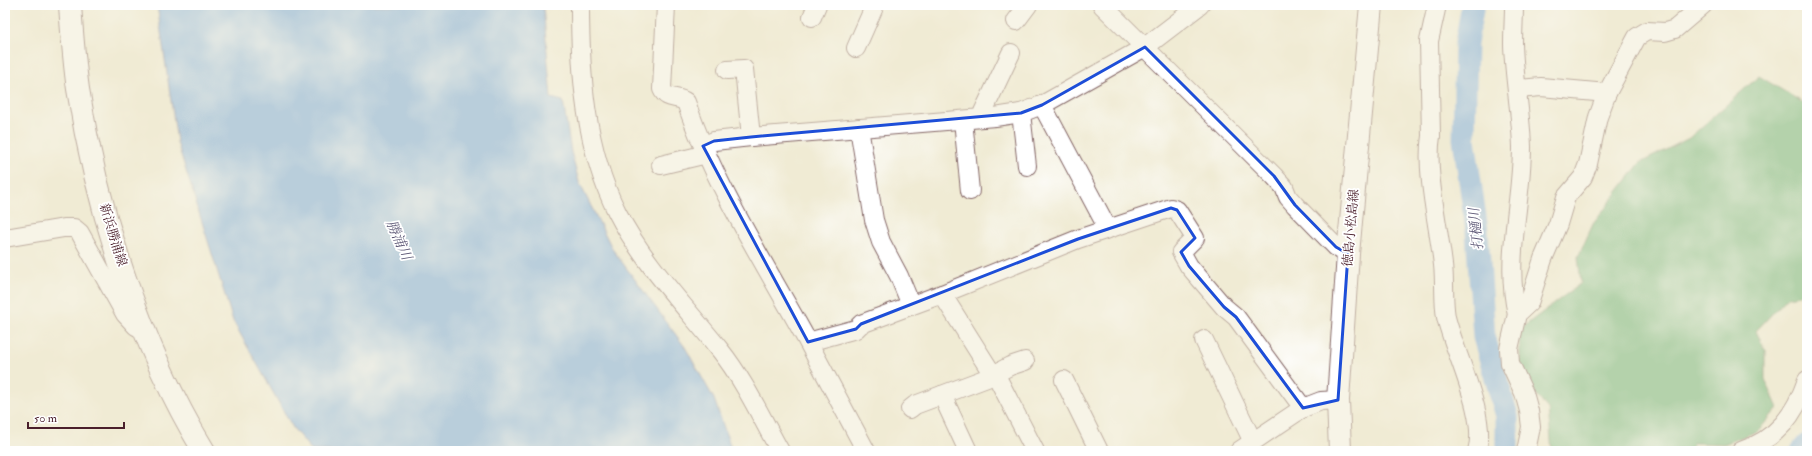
<svg xmlns="http://www.w3.org/2000/svg" width="1812" height="456" font-family="'IM FELL Double Pica','Noto Serif JP',serif">
  <style>
    .forest { fill: #6cb47a; stroke: #5b6a52 }
    .water { fill: #77abe4; stroke: #606588 }
    .lines { fill: none; stroke-linecap: round; stroke-linejoin: round }
    .river { stroke: #77abe4; stroke-width: 23 }
    .minor-casing { stroke: #846666; stroke-width: 20 }
    .major-casing { stroke: #846666; stroke-width: 24 }
    .minor { stroke: #fff; stroke-width: 18 }
    .major { stroke: #fff; stroke-width: 22 }
    .marked { fill: none; stroke: #1d4ed8; stroke-width: 3; stroke-linejoin: round }
    .labels { text-anchor: middle; dominant-baseline: central; stroke-width: 3.5; stroke-linejoin: round; paint-order: stroke }
    .street-label { font-size: 13px; fill: #4a1f2b; stroke: #fff }
    .water-label { font-size: 14px; font-style: italic; fill: #5c5775; stroke: #fff }
  </style>
  <rect width="100%" height="100%" fill="#fff"/>
  <filter id="ink" filterUnits="userSpaceOnUse"><feTurbulence type="fractalNoise" baseFrequency=".025" numOctaves="2"/><feDisplacementMap in="SourceGraphic" scale="8" xChannelSelector="R" yChannelSelector="G"/><feConvolveMatrix kernelMatrix="1 2 1 2 8 2 1 2 1" color-interpolation-filters="sRGB"/></filter>
  <filter id="wash" filterUnits="userSpaceOnUse"><feTurbulence type="fractalNoise" baseFrequency=".012" numOctaves="4" result="noise"/><feDisplacementMap in="SourceGraphic" scale="16" xChannelSelector="R" yChannelSelector="G"/><feGaussianBlur stdDeviation="0.9" result="paint"/><feColorMatrix in="noise" values="0 0 0 0 0 0 0 0 0 0 0 0 0 0 0 0 0 1.4 0 .05"/><feComposite in="paint" operator="in"/></filter>
  <g filter="url(#wash)">
    <rect width="100%" height="100%" fill="#f0ebd4"/>
    <path class="forest" d="M1759 76 1807 105V293L1788 297 1756 331 1765 350V379L1778 408 1758 431 1724 444 1693 443 1690 451H1552L1548 409 1521 377 1519 330 1581 283 1578 257 1593 224 1640 163 1689 138Z"/>
    <path class="water" d="M157 5H543L551 98 563 101 571 152 579 182 613 250 685 347 714 399 732 451H312L293 428 233 321 177 142Z"/>
    <g class="lines">
      <g class="river">
        <path d="M1473 5 1466 43 1464 139 1477 231 1484 337 1507 416V451"/>
        <path d="M1802 451 1807 445"/>
      </g>
    </g>
  </g>
  <g filter="url(#ink)">
    <g class="lines">
      <defs>
        <g id="minor">
          <path d="M580 5C580 74 585 148 617 212 643 263 684 305 720 350 744 380 761 417 780 451"/>
          <path d="M666 5 662 89C667 101 677 95 686 102 714 185 766 265 808 342L856 329 861 324 942 294 993 375 998 379 1035 451"/>
          <path d="M1102 5 1274 176 1284 187 1288 197 1295 205 1336 247 1348 254"/>
          <path d="M1200 5 1145 47 1042 105 1108 229 1171 208 1177 210 1195 238 1181 252 1189 266 1224 307 1236 317 1303 408"/>
          <path d="M1437 5 1429 41 1431 136C1425 172 1439 228 1443 265 1445 282 1443 300 1446 317 1454 352 1488 417 1477 451"/>
          <path d="M1514 5C1514 18 1513 31 1513 44 1514 79 1521 113 1522 147 1522 202 1504 259 1517 314"/>
          <path d="M812 17 817 5"/>
          <path d="M1016 21 1028 5"/>
          <path d="M856 48 875 5"/>
          <path d="M727 70 744 69 751 137"/>
          <path d="M1518 89 1541 87 1607 93 1637 37 1647 31 1665 32 1675 29 1703 5"/>
          <path d="M1021 113 1027 166"/>
          <path d="M983 118V112L1011 53"/>
          <path d="M963 120 970 191"/>
          <path d="M859 128 874 220 881 242 899 276 911 305"/>
          <path d="M703 146 714 141 751 137 995 117 1021 113 1042 105"/>
          <path d="M661 165 707 154"/>
          <path d="M5 238 64 228H74L80 233 125 314 136 326 145 330"/>
          <path d="M942 294 1078 239 1108 229"/>
          <path d="M1204 340 1253 442"/>
          <path d="M808 342 866 451"/>
          <path d="M1064 380 1099 451"/>
          <path d="M942 395 968 451"/>
          <path d="M910 409 915 405 987 378 1010 366 1025 361"/>
          <path d="M1239 451 1303 408 1321 401 1338 400"/>
          <path d="M1526 451 1531 427 1529 411 1524 393 1510 363 1509 349 1517 314 1529 303 1543 259 1558 224 1566 197 1583 177 1588 164 1598 117 1607 93"/>
          <path d="M1741 451C1777 439 1795 415 1807 380"/>
        </g>
        <g id="major">
          <path d="M70 5C72 33 74 62 78 89 97 210 140 346 204 451"/>
          <path d="M1340 451 1338 400 1348 254 1371 5"/>
        </g>
      </defs>
      <use href="#minor" class="minor-casing"/>
      <use href="#major" class="major-casing"/>
      <use href="#minor" class="minor"/>
      <use href="#major" class="major"/>
    </g>
  </g>
  <path d="M0 0H1812V456H0ZM1145 47 1274 176 1295 205 1336 247 1348 254 1338 400 1303 408 1236 317 1224 307 1189 266 1181 252 1195 238 1177 210 1171 208 1078 239 861 324 856 329 808 342 703 146 714 141 751 137 1021 113 1042 105Z" fill="#f0ebd4" fill-opacity=".55" fill-rule="evenodd"/>
  <path class="marked" d="M1145 47 1274 176 1295 205 1336 247 1348 254 1338 400 1303 408 1236 317 1224 307 1189 266 1181 252 1195 238 1177 210 1171 208 1078 239 861 324 856 329 808 342 703 146 714 141 751 137 1021 113 1042 105Z"/>
  <g class="labels">
    <g class="street-label">
      <text transform="translate(1351 228) rotate(-85)">徳島小松島線</text>
      <text transform="translate(113 235) rotate(73)">新浜勝浦線</text>
    </g>
    <g class="water-label">
      <text transform="translate(1476 229) rotate(-96)">打樋川</text>
      <text transform="translate(399 240) rotate(66)">勝浦川</text>
    </g>
  </g>
  <rect width="1812" height="456" fill="none" stroke="#fff" stroke-width="20"/>
  <path d="M28 422v6h96v-6" fill="none" stroke="#4a1f2b" stroke-width="2"/>
  <text x="34" y="422" font-size="12" fill="#4a1f2b" stroke="#ffffff" stroke-width="3" paint-order="stroke">50 m</text>
</svg>
